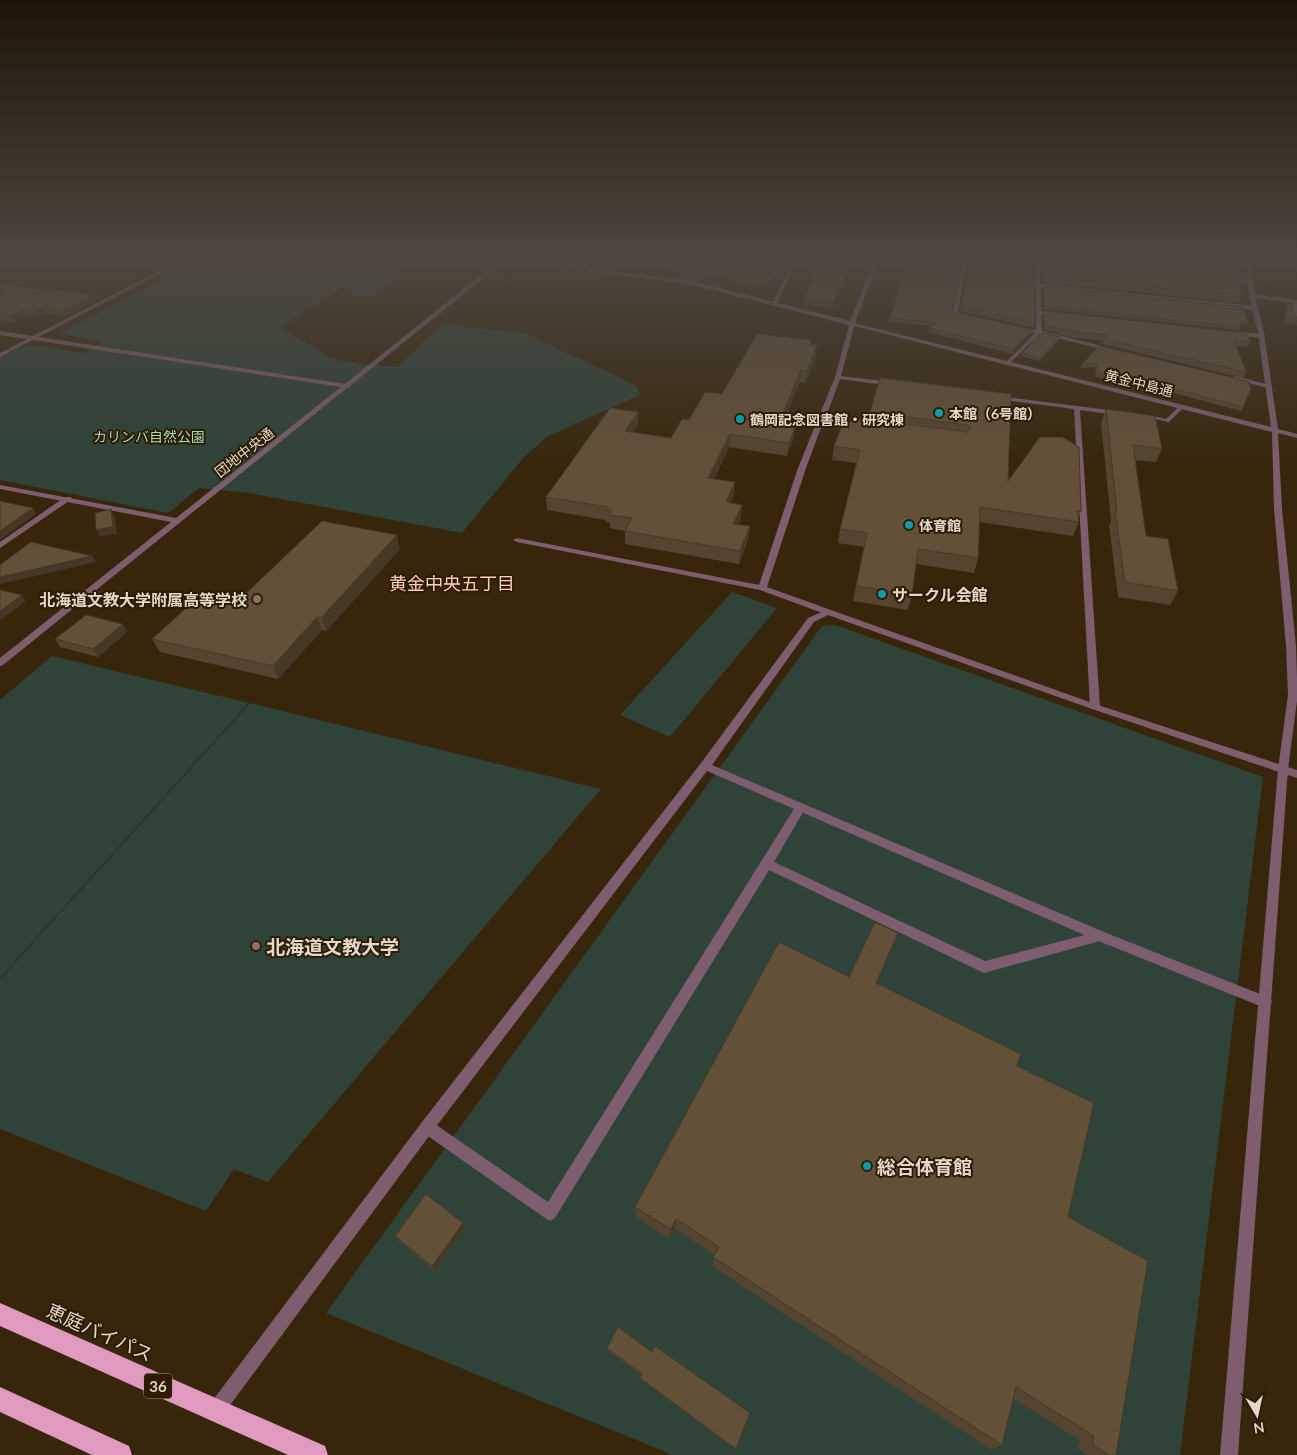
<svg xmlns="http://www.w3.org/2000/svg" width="1297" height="1455" font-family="Lato,'Noto Sans JP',sans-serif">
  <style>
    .green { fill: #2f4338 }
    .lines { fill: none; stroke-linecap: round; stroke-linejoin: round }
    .service { fill: #7d5d6e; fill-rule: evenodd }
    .minor { fill: #7d5d6e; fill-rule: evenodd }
    .tertiary { fill: #7d5d6e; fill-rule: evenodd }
    .trunk { fill: #e09ac0; fill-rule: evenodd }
    .wall { fill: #554530 }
    .shaded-wall { fill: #453827 }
    .building { fill: #635038; stroke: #453827 }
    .culture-dot { fill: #0f9aa8; stroke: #2d1c03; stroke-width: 2 }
    .education-dot { fill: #8d6e63; stroke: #2d1c03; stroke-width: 2 }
    .labels { text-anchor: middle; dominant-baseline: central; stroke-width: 4; stroke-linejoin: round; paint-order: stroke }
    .far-street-label { font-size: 14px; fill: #e3d7c9; stroke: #2d1c03 }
    .far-poi-label { font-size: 14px; font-weight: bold; fill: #e3d7c9; stroke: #2d1c03; text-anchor: start }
    .far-park-label { font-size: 14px; fill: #a1dbba; stroke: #2d1c03 }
    .shield { fill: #2d1c03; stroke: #ac9f8e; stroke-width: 1 }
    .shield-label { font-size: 15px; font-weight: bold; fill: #e3d7c9 }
    .poi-label { font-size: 16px; font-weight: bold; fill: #e3d7c9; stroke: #2d1c03; text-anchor: start }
    .neighbourhood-label { font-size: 18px; fill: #ffcfbc; stroke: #2d1c03 }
    .near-poi-label { font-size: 19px; font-weight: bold; fill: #e3d7c9; stroke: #2d1c03; text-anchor: start }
    .near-street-label { font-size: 19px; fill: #e3d7c9; stroke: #2d1c03 }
  </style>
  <rect width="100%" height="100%" fill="#37260c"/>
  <g class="green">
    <path d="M202 260H419L373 297 354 296 342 287 280 327 330 358 345 362 397 367 443 324 524 333 637 386 640 395 548 436 523 458 462 533 249 493 199 488 168 513 0 480V357L21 347 31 345 84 353 104 342 59 333Z"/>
    <path d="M732 592 777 608 670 737 620 715Z"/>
    <path d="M835 625 1263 777 1180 1455H673L326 1313 822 626Z"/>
    <path d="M52 656 249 703 0 978V700Z"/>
    <path d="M250 703 601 789 268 1182 234 1169 206 1211 0 1129V979Z"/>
  </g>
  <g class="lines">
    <g class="service">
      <path d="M850 322 855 323 841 376 892 382 895 384 892 386 840 379 824 422 856 426 859 428 856 430 822 425 806 468 767 587 831 610 832 612 831 614H825L760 590 517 542 513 540 517 538 759 585 798 468 835 377Z"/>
      <path d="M998 396 1117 411 1120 413 1117 415 1080 410 1100 707 1098 709H1092L1090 707 1074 409 996 399 995 398Z"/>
      <path d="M1181 405 1184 407 1169 422 1141 416 1144 414 1166 419Z"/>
      <path d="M801 803 805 804 806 807 774 862 985 961 1100 931 1104 932 1106 936 1104 940 1100 941 984 973 769 870 555 1218 550 1221 545 1218 422 1132 420 1127 422 1122 427 1120 432 1122 548 1202 797 804Z"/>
    </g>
    <g class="minor">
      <path d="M180 260H187L0 357V353Z"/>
      <path d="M588 260H593L585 270H581Z"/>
      <path d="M794 260H799L777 303 772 304Z"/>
      <path d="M963 260H967L958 312 967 314 968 315 965 317 952 313Z"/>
      <path d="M1026 260H1045L1057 263 1055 264 1040 263 1041 284 1254 306 1257 308 1254 310 1041 287V311L1060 314 1057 316 1041 314 1042 331 1114 349 1111 351 1040 334 1008 365 1005 363 1035 333 1018 329V327L1036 330V262Z"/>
      <path d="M1226 278 1250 280 1253 282 1250 284 1224 281Z"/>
      <path d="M1252 294 1297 300V321L1294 319 1291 303 1250 297Z"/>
      <path d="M1233 331 1261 334 1264 336 1261 338 1231 334 1230 333Z"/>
      <path d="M1235 376 1270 385 1271 386 1268 388 1233 379V377Z"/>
      <path d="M65 497H71L72 499 0 548V542Z"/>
      <path d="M828 609 1098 705 1297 770V778L1092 709 828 615 814 622 712 765 1104 932 1270 998 1272 1002 1270 1006 1265 1008 1096 940 707 771 432 1132 222 1416 216 1419 210 1416 207 1410 210 1404 422 1122 701 763 808 618Z"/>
    </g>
    <g class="tertiary">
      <path d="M12 260H19L0 269V266Z"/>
      <path d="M499 260H522L688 280 850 321 874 260H879L855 323 1271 427 1258 333 1249 296 1247 260H1251L1255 296 1264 333 1278 429 1297 434V438L1278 433 1282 509 1296 646 1297 677V701L1288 769 1238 1455H1220L1278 769 1288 695 1286 646 1274 509 1272 432 688 284 505 261 351 385 350 387 347 388 3 665 0 666V658L171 522 0 489V485L176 518 341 387 0 335V331L345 384Z"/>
    </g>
    <g class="trunk">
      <path d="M0 1303 325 1446 328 1455H288L0 1326Z"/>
      <path d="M0 1387 129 1446 132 1455H92L0 1412Z"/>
    </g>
  </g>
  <g class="wall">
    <path d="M597 260H785L784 263 770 285 765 287 732 283V281L725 280V277L598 263Z"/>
    <path d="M969 260 1035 323 1034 328 960 311Z"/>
    <path d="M1043 260H1238L1236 264 1238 272 1236 276 1242 295 1239 303 1043 282 1042 265Z"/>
    <path d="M850 265 849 270 833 307 830 308 803 304 804 299 810 286H809L810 280Z"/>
    <path d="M907 268 952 311 1033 330 1031 334 1012 354 928 332 929 328 932 326 889 322Z"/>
    <path d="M0 284 96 300 65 316 45 313 36 317 25 316 12 322 0 320Z"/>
    <path d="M1044 286 1248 323 1246 326 1241 325V327L1240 330 1043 309V289Z"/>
    <path d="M1288 302 1294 315 1297 317V325L1284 322 1286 306Z"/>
    <path d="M1045 311 1250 342 1247 347 1236 346 1246 372 1243 378 1102 344 1104 340 1074 338 1044 330 1043 316Z"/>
    <path d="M1060 337 1059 340 1040 361 1021 356 1022 353Z"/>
    <path d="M811 344 816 357 805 383 800 382 783 423 794 437 787 456 729 447 714 479 735 482 734 495 730 503 741 518 738 524 750 526 748 540 739 564 625 544V531L610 528V523L606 522 605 520 547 510 546 497 638 412V425L633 432 671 438 689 420 722 394Z"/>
    <path d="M1099 346 1251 389 1241 411 1230 408 1136 383 1132 387 1096 377 1095 367 1081 368 1082 364Z"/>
    <path d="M1011 394 1008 481 1081 511 1078 517 1079 522 1073 536 980 522 978 558 974 573 916 564 912 595 908 610 853 601 864 547 838 543 840 529 856 463 832 460 834 446 869 420 870 412Z"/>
    <path d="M1106 409 1162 449 1156 462 1135 460 1146 536 1178 591 1170 605 1118 597 1109 525 1111 521 1101 423Z"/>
    <path d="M400 549 326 631 322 630 278 679 160 652 152 639 239 600Z"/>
    <path d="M127 632 98 657 60 647 55 639Z"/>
    <path d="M892 947 876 983 1017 1066 1068 1217 1116 1455H1088L1078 1449 1080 1440 1013 1398 1002 1445 990 1449 712 1266 715 1255 675 1229 670 1239 636 1217 635 1207 849 977Z"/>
    <path d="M463 1223 465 1228 435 1271 399 1241 395 1236Z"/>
    <path d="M607 1348 652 1352 736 1449V1450L640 1379 641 1375 607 1350Z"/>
  </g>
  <g class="shaded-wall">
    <path d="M784 260H785L784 263 770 285 765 287 766 283Z"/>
    <path d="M850 265 849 270 833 307 830 308 831 303Z"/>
    <path d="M94 295 96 300 65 316 62 310Z"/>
    <path d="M42 307 45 313 36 317 33 312Z"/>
    <path d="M22 310 25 316 12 322 9 316Z"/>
    <path d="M1033 330 1031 334 1012 354 1013 349Z"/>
    <path d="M1060 337 1059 340 1040 361 1041 358Z"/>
    <path d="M817 345 816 357 805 383 807 371Z"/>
    <path d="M801 370 800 382 778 435 779 422Z"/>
    <path d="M638 412V425L625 444V431Z"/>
    <path d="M796 425 794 437 787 456 789 443Z"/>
    <path d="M730 434 729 447 708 491V478Z"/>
    <path d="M735 482 734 495 725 515 726 502Z"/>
    <path d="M742 505 741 518 732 537 733 524Z"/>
    <path d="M33 508 36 514 0 540V531Z"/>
    <path d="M111 509 115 517 117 534 100 537 96 530Z"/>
    <path d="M750 526 748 540 739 564 740 551Z"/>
    <path d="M397 535 400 549 326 631 321 618Z"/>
    <path d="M92 556 96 562 0 584V577Z"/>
    <path d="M22 595 26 601 0 620V611Z"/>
    <path d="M317 617 322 630 278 679 273 666Z"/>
    <path d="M123 624 127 632 98 657 93 649Z"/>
    <path d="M676 1219 675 1229 670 1239 671 1229Z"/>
    <path d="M463 1223 465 1228 435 1271 432 1266Z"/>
  </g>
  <g class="building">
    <path d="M612 260H784L771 281 766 283 732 279 734 277 725 276 727 273Z"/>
    <path d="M821 260 848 263 850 265 834 301 831 303 804 299 812 280H810Z"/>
    <path d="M909 260H963L952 311 1033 330 1013 349 929 328 937 323 890 318 905 268H907Z"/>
    <path d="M969 260H1035V323L961 306Z"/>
    <path d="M1044 260H1074L1236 276 1242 295 1045 275Z"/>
    <path d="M1109 260H1235L1238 272 1231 273Z"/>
    <path d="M0 284 94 295 62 310 42 307 33 312 22 310 9 316 0 315Z"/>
    <path d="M1044 286 1243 307 1248 323 1239 322 1241 327 1044 306Z"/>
    <path d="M1288 302 1292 303 1294 315 1297 317V320L1286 318Z"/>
    <path d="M1045 311 1246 333 1250 342 1234 340 1246 372 1104 339 1108 335 1076 332 1045 325Z"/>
    <path d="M1042 333 1060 337 1041 358 1022 353Z"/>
    <path d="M757 334 812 340 810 344 817 345 807 371 801 370 779 422 796 425 789 443 730 434 708 478 735 482 726 502 742 505 733 524 750 526 740 551 625 531 632 518 609 515 612 510 605 509 607 507 546 497 610 408 638 412 625 431 671 438 682 419 689 420 705 392 722 394Z"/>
    <path d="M1099 346 1248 381 1251 389 1243 407 1232 404 1137 379 1134 383 1098 373 1097 363 1082 364Z"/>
    <path d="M880 378 1011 394 1008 481 1040 437H1062L1079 447 1081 511H1077L1079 522 980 507 978 558 918 549 912 595 856 586 867 533 840 529 860 450 834 446 843 423 863 419 967 432 972 428 967 425 870 412Z"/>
    <path d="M1106 409 1155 416 1162 449 1133 445 1146 536 1168 539 1178 591 1125 582 1115 511H1117Z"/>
    <path d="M0 501 33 508 0 531Z"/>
    <path d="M111 509 113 526 96 530 95 513Z"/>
    <path d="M322 521 397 535 321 618 317 617 273 666 152 639 203 593 239 600Z"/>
    <path d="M31 542 92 556 0 577V565Z"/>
    <path d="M0 590 22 595 0 611Z"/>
    <path d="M86 615 123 624 93 649 55 639Z"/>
    <path d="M875 922 898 933 876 983 1021 1054 1017 1066 1094 1103 1068 1217 1148 1261 1116 1455H1109L1093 1445 1094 1436 1016 1387 1002 1445 713 1257 719 1247 676 1219 671 1229 635 1207 779 942 849 977Z"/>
    <path d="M426 1194 463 1223 432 1266 395 1236Z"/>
    <path d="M618 1327 652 1352 655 1346 750 1413 736 1449 640 1378 642 1374 607 1348Z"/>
  </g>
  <linearGradient id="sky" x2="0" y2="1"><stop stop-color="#1e1507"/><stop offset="0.56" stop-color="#4d4740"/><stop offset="1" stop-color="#4d4740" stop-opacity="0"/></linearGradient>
  <rect width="1297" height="464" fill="url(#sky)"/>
  <g class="culture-dot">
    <circle cx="939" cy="413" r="5"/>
    <circle cx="740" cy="419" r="5"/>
    <circle cx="909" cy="525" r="5"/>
    <circle cx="882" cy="594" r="5"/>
    <circle cx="867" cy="1166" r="5"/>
  </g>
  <g class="education-dot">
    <circle cx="257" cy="599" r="5"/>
    <circle cx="256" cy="946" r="5"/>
  </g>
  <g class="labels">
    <g class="far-street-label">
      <text transform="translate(1139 383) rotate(14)">黄金中島通</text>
      <text transform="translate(244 452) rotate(-38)">団地中央通</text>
    </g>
    <g class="far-poi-label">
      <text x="949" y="413">本館（6号館）</text>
      <text x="750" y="419">鶴岡記念図書館・研究棟</text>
      <text x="919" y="525">体育館</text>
    </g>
    <g class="far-park-label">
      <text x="149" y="436">カリンバ自然公園</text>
    </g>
    <rect class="shield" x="144" y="1373.5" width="28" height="25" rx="4"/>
    <g class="shield-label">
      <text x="158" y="1386">36</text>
    </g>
    <g class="poi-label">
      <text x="892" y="594">サークル会館</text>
      <text x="247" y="599" text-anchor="end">北海道文教大学附属高等学校</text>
    </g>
    <g class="neighbourhood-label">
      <text x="452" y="583">黄金中央五丁目</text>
    </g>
    <g class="near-poi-label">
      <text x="266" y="946">北海道文教大学</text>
      <text x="877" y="1166">総合体育館</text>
    </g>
    <g class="near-street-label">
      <text transform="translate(100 1332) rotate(24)">恵庭バイパス</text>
    </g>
  </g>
  <g transform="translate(1257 1415) rotate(171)" stroke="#2d1c03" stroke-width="4" paint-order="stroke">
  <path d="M0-4L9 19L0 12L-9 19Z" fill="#e3d7c9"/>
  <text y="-8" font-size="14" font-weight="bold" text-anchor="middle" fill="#e3d7c9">N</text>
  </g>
</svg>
